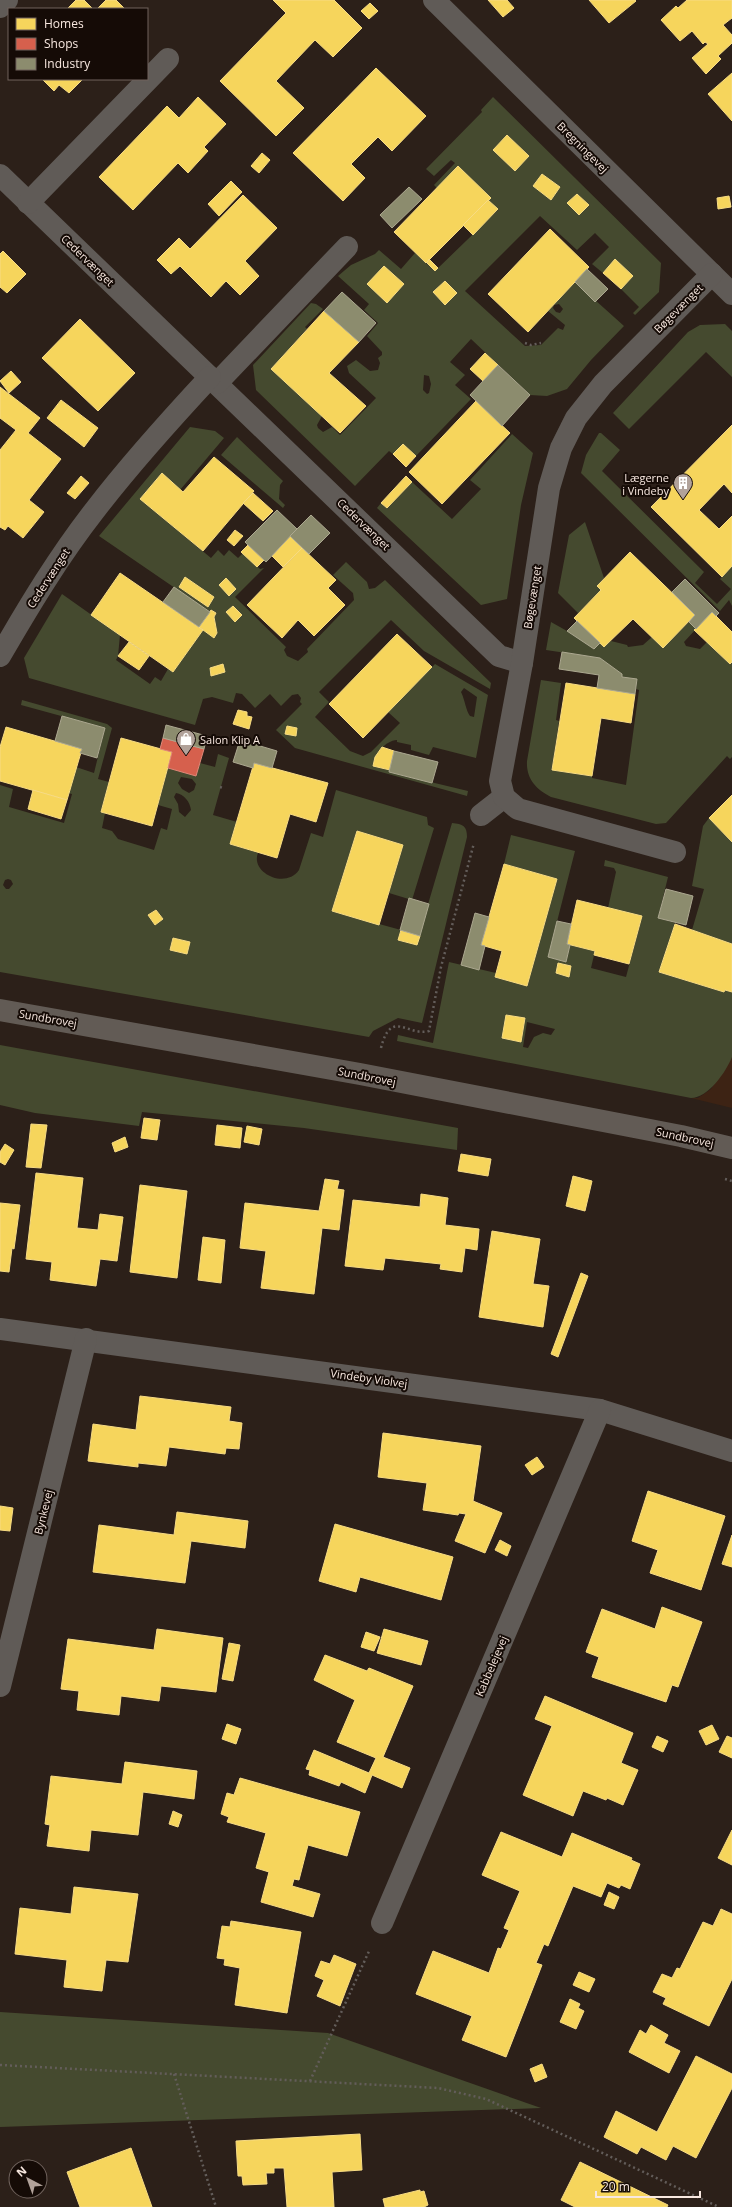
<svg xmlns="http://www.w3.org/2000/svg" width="732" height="2207" font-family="'Open Sans',sans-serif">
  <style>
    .built { fill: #3d2314 }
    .green { fill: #454a2f; fill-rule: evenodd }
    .homes { fill: #f6d55c; stroke: #f7db84 }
    .shops { fill: #d6604d; stroke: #e08979 }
    .industry { fill: #8c8c6e; stroke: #aca890 }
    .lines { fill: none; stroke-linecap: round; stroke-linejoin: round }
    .path { stroke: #635d5a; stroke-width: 2.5; stroke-dasharray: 2 3; stroke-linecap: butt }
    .minor { stroke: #605b57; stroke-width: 22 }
    .major { stroke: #625b55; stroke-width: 22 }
    .labels { text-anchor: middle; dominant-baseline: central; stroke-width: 4; stroke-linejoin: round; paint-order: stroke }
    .street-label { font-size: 11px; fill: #f8e8e0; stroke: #150b06 }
    .poi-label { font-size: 11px; fill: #f8e8e0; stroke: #150b06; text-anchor: end }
  </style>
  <rect width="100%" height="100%" fill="#2c2019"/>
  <path class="built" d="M732 1056V1108L691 1098H698L711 1089Z"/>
  <g class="green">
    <path d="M493 97 661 263 659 292 635 315 633 313 639 307 621 289 633 276 615 260 603 273 592 264 609 247 595 233 577 250 540 216 465 291 525 346 541 345 558 328 563 330 565 325 548 311 575 282 624 326 591 360 567 389 547 396 530 395 471 339 450 362 465 375 455 385 471 399 416 456 403 444 393 454 389 451 355 486 256 390 253 365 311 303 316 304 323 309 305 327 307 329 271 369 322 416 317 425 318 428 323 432 332 427 340 435 376 398 349 373 347 366 356 360 370 371 378 370 380 363 378 358 382 355V352L367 336 378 323 364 310 369 304 338 276 351 265 375 254 379 250 401 269 415 253 435 271 498 210 488 200 490 197 458 167 437 188 434 185 455 163 451 160 434 176 426 169 482 112 481 110ZM507 135 529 156 515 171 493 150ZM542 174 560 187 551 199 533 186ZM577 194 589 205 579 215 568 203ZM445 281 457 293 445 305 433 292ZM559 304 563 309 560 313 556 312 553 308 554 305ZM424 375 429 376 431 384 429 393 427 394 423 390Z"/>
    <path d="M725 324 732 331V377L706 352 629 429 613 413 688 332 700 325Z"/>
    <path d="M190 427 215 431 224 438 180 490 162 474 140 499 211 558 218 550 224 556 229 550 238 558 243 553 260 569 264 568 235 597 286 647 284 650 287 656 298 661 308 652 307 649 354 600 353 593 333 575 346 562 367 582 369 589 375 588 385 580 491 683 490 689 424 651 391 620 319 692 329 702 315 717 350 751 363 756 371 752 400 723 388 712 435 664 488 695 476 758 433 747 429 755 411 750V745L397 742V740C384 741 376 754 373 765L390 770 389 772 468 791 467 796 295 748 276 730 302 704 300 702 301 698 298 694 292 695 281 706 270 694 255 708 242 694 236 693 233 703 212 697 203 699 195 725 29 678 24 658 62 594 120 635 118 656 116 660 150 684 155 677 161 681 168 669 173 672 203 630 215 637 217 633 214 617 216 613 211 610 210 612 99 536ZM186 578 214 597 208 607 179 587ZM464 688 477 697 474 717 470 716C466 711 465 700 461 692Z"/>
    <path d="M599 433H601L620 450 602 471 704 572 695 583 717 604 731 589 720 579 732 566V606L729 600 720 611 581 473 586 455Z"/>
    <path d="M512 434 533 453 521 505 507 599 481 605 377 508 381 503 387 508 412 482 452 519 481 489 470 480Z"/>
    <path d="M237 437 283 481 280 485 279 499 285 505 283 508 221 455Z"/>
    <path d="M585 522 604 578 597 586 601 590 578 613 558 593 569 535Z"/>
    <path d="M551 622 567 631 594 649 600 643 604 647 611 641 627 645 628 647 643 645 652 637 663 648 689 622 696 629 684 642 686 646 700 649 707 642 730 664 732 662V757L730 759 727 756 666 823 656 824 551 797C536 789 526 779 527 761L541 680 561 683 556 720 559 721 552 770 592 776V778L626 785 639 690 636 689 637 680 622 677V674L600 658 546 650Z"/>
    <path d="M22 700 107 724 112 728 98 779 109 782 101 812 105 813 102 828 112 831 118 839 154 850 161 828 167 830 172 809 158 805 168 768 196 776 200 763 215 767 218 754 229 758 213 815 237 822 230 844 258 853C250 872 285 890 299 870L311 833 323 837 336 790 427 817 428 825 434 828 412 900 389 893 403 845 357 831 332 911 401 930 398 940 416 945 452 823C463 824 467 826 467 837L422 1023 398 1018 373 1031 369 1037 0 972V785L13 789 9 807 64 823 72 794 68 793 76 767 94 773 105 728 21 705ZM181 777 192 779 196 784 194 790 189 793 182 789 178 783ZM176 793C184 794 190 802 191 810L185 817 179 812 178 804 174 797ZM8 879 11 880 13 884 9 889H6L3 885 5 880ZM156 910 163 919 155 925 148 915ZM173 938 190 942 187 954 170 950Z"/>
    <path d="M709 818 732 842V944L692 930 704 889 692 886 703 826Z"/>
    <path d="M511 835 575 851 548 957 566 962 570 945 595 951 591 968 626 977 642 917 608 908 616 872 614 868 604 866 605 860 668 877 658 918 675 923 659 972 724 992 725 990 732 992C732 1004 732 1048 732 1057 726 1072 708 1098 691 1098L397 1041 398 1035 433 1043 449 962 496 973 495 977 527 986 557 879 504 864ZM507 1015 525 1018 521 1042 502 1038ZM527 1022 555 1029 551 1035 543 1033 534 1037 528 1048 523 1047Z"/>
    <path d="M0 1045 458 1128 457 1150 304 1128 142 1112 139 1126 35 1113 0 1105Z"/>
    <path d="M0 2012 328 2033 541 2108 0 2127Z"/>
  </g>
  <g class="homes">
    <path d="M76 0H84L93 9H67Z"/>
    <path d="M106 0H116L125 9H97Z"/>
    <path d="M273 0H334L362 28 333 57 315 40 276 81 304 108 276 136 220 81 286 13Z"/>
    <path d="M488 0H507L514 8 503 17Z"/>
    <path d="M589 0H635L636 1 609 23Z"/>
    <path d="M687 0H732V18L723 25 732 35V43L718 56 721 59 706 74 692 58 708 44 705 42 703 44 692 31 680 41 661 20 676 6 678 8Z"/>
    <path d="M370 3 378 11 369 19 361 11Z"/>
    <path d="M376 68 426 116 392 151 378 137 351 164 365 178 343 201 293 153Z"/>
    <path d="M732 73V121L708 94Z"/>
    <path d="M42 79H81L82 80 69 93 59 85 54 91Z"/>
    <path d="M198 97 226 124 204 147 208 151 188 173 178 163 133 210 99 177 167 106 179 118Z"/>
    <path d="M507 135 529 156 515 171 493 150Z"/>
    <path d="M262 153 270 160 259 173 251 166Z"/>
    <path d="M458 166 491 198 426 263 394 232Z"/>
    <path d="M542 174 560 187 551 200 533 186Z"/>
    <path d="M231 181 242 192 219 216 208 204Z"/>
    <path d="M577 194 589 205 579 215 567 203Z"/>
    <path d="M243 195 277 228 245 261 259 276 240 295 226 281 211 297 180 266 171 274 157 260 179 238 190 249Z"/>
    <path d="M729 196 731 207 718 209 717 198Z"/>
    <path d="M488 200 498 209 473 235 463 225Z"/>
    <path d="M550 229 589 267 528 332 488 294Z"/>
    <path d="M3 251 26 274 7 293 0 287V254Z"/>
    <path d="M429 259 438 268 435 271 427 263Z"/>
    <path d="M615 259 633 276 621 289 603 273Z"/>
    <path d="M384 266 404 284 387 303 367 284Z"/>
    <path d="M445 281 457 293 445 305 433 292Z"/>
    <path d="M324 311 359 342 329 373 366 406 340 433 271 369Z"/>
    <path d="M80 319 135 373 98 411 42 358Z"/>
    <path d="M485 353 498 365 483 381 470 369Z"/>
    <path d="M11 371 21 382 9 393 0 381Z"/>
    <path d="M0 387 40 418 28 433 61 459 29 500 44 512 23 538 8 526 5 530 0 527V450L16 430 0 418Z"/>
    <path d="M61 400 98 428 84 447 47 418Z"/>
    <path d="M476 401 510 433 442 504 409 472Z"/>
    <path d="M732 425V493L724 484 699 510 719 529 732 516V566L722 577 651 507Z"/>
    <path d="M403 444 416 456 406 467 393 454Z"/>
    <path d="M214 457 254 491 203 551 140 499 162 473 183 492Z"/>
    <path d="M81 476 89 483 75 499 67 493Z"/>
    <path d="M406 476 412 482 387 508 381 503Z"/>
    <path d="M253 493 273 511 263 521 243 503Z"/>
    <path d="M235 530 243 536 234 546 227 540Z"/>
    <path d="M290 536 302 548 283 567 272 556Z"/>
    <path d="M248 545 264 560 257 567 241 552Z"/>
    <path d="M302 548 336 580 328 588 345 605 314 636 298 620 282 638 247 605Z"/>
    <path d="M630 552 695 615 663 648 633 619 604 647 574 618 601 590 597 586Z"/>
    <path d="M120 573 203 630 173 672 91 615Z"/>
    <path d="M185 577 214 597 208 607 179 587Z"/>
    <path d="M226 578 236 589 229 596 219 585Z"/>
    <path d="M233 606 242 615 235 622 226 612Z"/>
    <path d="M211 610 216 613 214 617 217 633 214 638 199 627Z"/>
    <path d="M712 612 732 632V662L730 664 694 630Z"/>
    <path d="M397 634 432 667 363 738 329 704Z"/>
    <path d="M129 642 149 656 139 670 118 656Z"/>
    <path d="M223 664 225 672 211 676 210 668Z"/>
    <path d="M566 683 635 694 631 723 601 718 592 776 552 770Z"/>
    <path d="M238 710 247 712V716L252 717 249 729 233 724Z"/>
    <path d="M287 726 297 728 296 736 285 734Z"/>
    <path d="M6 727 82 749 67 800 0 781V747Z"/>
    <path d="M121 738 172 752 152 826 101 812Z"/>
    <path d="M382 747 394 751 390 770 373 766 375 757Z"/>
    <path d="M254 763 328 783 316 822 290 814 277 858 230 844Z"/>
    <path d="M33 790 67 800 61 819 28 809Z"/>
    <path d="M732 795V842L709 818Z"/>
    <path d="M357 831 403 845 379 925 332 911Z"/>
    <path d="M504 864 557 879 527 986 495 977 502 951 481 945Z"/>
    <path d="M577 900 642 916 629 964 594 955 595 951 567 944Z"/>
    <path d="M156 910 163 919 155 925 148 915Z"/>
    <path d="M675 924 732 944V992L725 990 724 992 659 972Z"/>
    <path d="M401 930 420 936 417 945 398 940Z"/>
    <path d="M173 938 190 942 187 954 170 950Z"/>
    <path d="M558 963 571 966 569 977 556 973Z"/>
    <path d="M506 1015 525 1018 521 1042 502 1038Z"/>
    <path d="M144 1118 160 1120 157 1140 141 1138Z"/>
    <path d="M31 1124 47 1125 41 1168 26 1167Z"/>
    <path d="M217 1125 242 1128 240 1148 215 1145Z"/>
    <path d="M247 1126 262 1129 259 1145 244 1142Z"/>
    <path d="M125 1137 128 1147 115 1152 112 1143Z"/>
    <path d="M5 1144 14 1150 5 1165 0 1162V1152Z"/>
    <path d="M461 1154 491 1159 488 1176 458 1171Z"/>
    <path d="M36 1173 83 1178 77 1228 98 1230 100 1214 123 1217 117 1261 100 1259 96 1286 50 1280 52 1262 26 1259Z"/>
    <path d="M573 1176 592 1181 585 1211 566 1206Z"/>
    <path d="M325 1179 339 1181 337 1189 344 1190 339 1230 322 1228 314 1294 261 1288 266 1251 240 1248 245 1203 319 1211Z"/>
    <path d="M140 1185 187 1191 177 1278 130 1272Z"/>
    <path d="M421 1194 448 1198 445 1225 479 1229 477 1250 465 1248 462 1272 440 1269 441 1264 385 1258 383 1270 345 1266 353 1200 420 1207Z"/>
    <path d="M0 1203 20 1205 14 1249 12 1248 9 1272 0 1271Z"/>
    <path d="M492 1231 540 1239 533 1284 549 1286 543 1327 479 1317Z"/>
    <path d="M203 1237 225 1240 221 1283 198 1280Z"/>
    <path d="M581 1273 588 1276 558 1357 551 1354Z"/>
    <path d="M140 1396 231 1407 229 1421 242 1423 239 1449 226 1448 225 1454 169 1447 166 1466 138 1463V1467L88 1461 93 1424 136 1430Z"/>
    <path d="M383 1433 481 1446 473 1501 502 1513 485 1553 455 1541 466 1514 459 1513 458 1515 423 1510 427 1483 378 1477Z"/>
    <path d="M537 1457 544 1467 532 1475 525 1465Z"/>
    <path d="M648 1491 725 1516 701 1590 650 1573 658 1550 632 1541Z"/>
    <path d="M0 1506 13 1508 10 1531 0 1530Z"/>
    <path d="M177 1512 248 1521 245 1548 191 1541 185 1583 93 1572 99 1525 174 1535Z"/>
    <path d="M335 1524 453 1557 441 1600 360 1577 356 1592 319 1581Z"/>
    <path d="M732 1535V1567L722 1564Z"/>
    <path d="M500 1540 511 1546 507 1556 495 1550Z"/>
    <path d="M662 1607 702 1622 678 1687 672 1685 666 1702 592 1677 599 1657 586 1652 602 1609 655 1629Z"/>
    <path d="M157 1629 223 1638 216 1692 161 1686 159 1701 121 1696 119 1715 77 1710 79 1691 61 1689 68 1639 154 1650Z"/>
    <path d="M384 1629 428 1641 421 1665 377 1653Z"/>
    <path d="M366 1632 380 1637 374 1651 361 1647Z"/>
    <path d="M229 1643 240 1645 233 1681 222 1679Z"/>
    <path d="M325 1655 367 1671 369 1668 413 1686 383 1757 410 1768 402 1788 372 1775 365 1793 341 1782 339 1786 309 1775 310 1770 306 1769 314 1750 369 1773 376 1758 337 1742 355 1700 314 1680Z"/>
    <path d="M545 1696 633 1733 621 1763 638 1770 623 1805 607 1798 606 1800 583 1791 573 1816 523 1795 552 1726 535 1719Z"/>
    <path d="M227 1724 241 1729 236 1744 222 1739Z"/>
    <path d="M712 1725 719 1739 706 1745 699 1731Z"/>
    <path d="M657 1736 668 1741 663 1752 652 1747Z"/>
    <path d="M727 1736 732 1738V1758L719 1752Z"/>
    <path d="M125 1762 197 1771 194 1799 143 1792 138 1835 91 1830 89 1851 47 1846 50 1825 45 1824 51 1776 122 1784Z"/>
    <path d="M240 1778 360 1812 347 1856 308 1845 299 1880 294 1879 292 1886 320 1894 313 1917 261 1902 269 1872 256 1868 266 1833 227 1822 229 1817 221 1814 227 1793 234 1795Z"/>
    <path d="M173 1811 182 1815 178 1827 169 1824Z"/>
    <path d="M732 1830V1865L718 1858Z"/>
    <path d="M501 1832 562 1857 572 1833 632 1858 631 1860 640 1864 630 1889 621 1885 619 1888 607 1883 601 1897 573 1886 548 1946 544 1944 536 1963 542 1965 506 2057 462 2040 472 2016 416 1994 433 1951 489 1973 498 1948 501 1949 509 1930 504 1928 520 1891 482 1875Z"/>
    <path d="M74 1887 138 1894 128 1962 106 1960 102 1991 64 1987 67 1960 15 1954 20 1908 71 1914Z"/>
    <path d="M609 1892 619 1897 614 1909 604 1905Z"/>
    <path d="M721 1909 732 1914V1979L709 2026 663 2004 666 1998 653 1992 662 1974 672 1978 677 1968 680 1969 703 1922 713 1926Z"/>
    <path d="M231 1921 301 1932 287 2013 235 2005 240 1968 224 1965 225 1959 217 1958 222 1926 230 1927Z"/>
    <path d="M334 1955 356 1964 340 2006 317 1996 324 1980 315 1976 321 1961 330 1964Z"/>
    <path d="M579 1972 595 1979 589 1992 573 1985Z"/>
    <path d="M570 1999 580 2004 578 2008 584 2011 576 2029 560 2022Z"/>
    <path d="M651 2025 668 2035 664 2043 680 2051 669 2073 629 2052 640 2030 646 2034Z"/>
    <path d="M696 2056 732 2074V2088L696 2158 673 2146 666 2160 641 2147 637 2154 604 2137 616 2111 657 2132Z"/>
    <path d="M542 2064 547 2077 535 2082 530 2069Z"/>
    <path d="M360 2134 362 2170 332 2172 334 2207H287L284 2168H274V2173H266L267 2184 243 2185 242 2176H238L236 2141Z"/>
    <path d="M131 2148 152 2207H80L67 2172Z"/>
    <path d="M580 2162 668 2205 667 2207H575L561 2200Z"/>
    <path d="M420 2190V2192L424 2191 428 2205 424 2207H385L383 2199Z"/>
  </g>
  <path class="shops" d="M163 738 204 749 196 776 168 768 172 752 160 749Z"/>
  <g class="industry">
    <path d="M409 187 422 199 392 228 380 215Z"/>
    <path d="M587 269 608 289 595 302 575 282Z"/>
    <path d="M342 292 376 323 359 342 324 311Z"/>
    <path d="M498 365 530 395 502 426 470 395Z"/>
    <path d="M277 510 297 529 266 562 245 542Z"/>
    <path d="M311 515 330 533 309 554 290 536Z"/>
    <path d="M685 579 719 613 716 616 712 612 696 629 689 622 695 615 672 592Z"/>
    <path d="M174 587 210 612 199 627 163 602Z"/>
    <path d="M577 621 600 643 594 649 567 631Z"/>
    <path d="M562 652 600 658 622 674V677L637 679 635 694 597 688 599 675 559 669Z"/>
    <path d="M62 716 105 728 97 758 80 753 82 749 55 741Z"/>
    <path d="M166 725 207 736 204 749 163 738Z"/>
    <path d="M240 740 277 751 272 768 254 763 253 768 233 762Z"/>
    <path d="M394 751 438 762 432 783 389 772Z"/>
    <path d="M666 889 693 896 686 925 658 918Z"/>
    <path d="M409 898 429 904 420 936 400 930Z"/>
    <path d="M475 913 489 917 481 945 485 946 479 970 461 965Z"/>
    <path d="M557 921 571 924 567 944 570 945 566 962 548 957Z"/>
  </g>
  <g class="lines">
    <g class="path">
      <path d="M525 343 531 345 541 343"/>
      <path d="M220 787 223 788"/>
      <path d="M381 1048C391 1008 408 1037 429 1031L441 967 474 843"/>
      <path d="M725 1179 732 1181"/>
      <path d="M0 2065 438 2088 486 2099 719 2207"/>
      <path d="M174 2074 216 2207"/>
      <path d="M310 2081 370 1949"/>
    </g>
    <g class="minor">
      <path d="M434 0 732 294"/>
      <path d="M0 7 7 0"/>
      <path d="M0 175 499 656 522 663"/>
      <path d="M28 203 168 59"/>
      <path d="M217 383 347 247"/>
      <path d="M0 656C29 606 59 556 95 510 131 463 170 420 210 377"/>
      <path d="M481 815 504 797"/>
      <path d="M675 852 518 809 504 797 500 781 522 663 549 488 561 448 576 418 603 384 712 274"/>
      <path d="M0 1329 600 1410 732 1451"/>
      <path d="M0 1686 86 1339"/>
      <path d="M382 1923 600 1410"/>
    </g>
    <path class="major" d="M0 1010 360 1074 681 1136 732 1148"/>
  </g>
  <defs>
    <symbol id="building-pin" viewBox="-11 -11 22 30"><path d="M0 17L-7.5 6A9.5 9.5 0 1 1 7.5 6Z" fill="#b1a29a" stroke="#150b06"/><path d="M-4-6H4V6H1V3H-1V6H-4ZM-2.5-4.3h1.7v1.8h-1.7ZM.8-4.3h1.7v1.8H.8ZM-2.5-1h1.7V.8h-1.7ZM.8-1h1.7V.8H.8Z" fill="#fff"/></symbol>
    <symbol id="shop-pin" viewBox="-11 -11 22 30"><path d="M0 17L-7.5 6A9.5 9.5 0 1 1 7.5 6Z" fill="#b1a29a" stroke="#150b06"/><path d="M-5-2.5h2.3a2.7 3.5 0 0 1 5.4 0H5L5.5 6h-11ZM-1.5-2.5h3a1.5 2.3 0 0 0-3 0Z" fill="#fff"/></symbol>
  </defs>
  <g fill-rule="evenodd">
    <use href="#building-pin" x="672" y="472" width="22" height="30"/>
    <use href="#shop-pin" x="175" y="728" width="22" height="30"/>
  </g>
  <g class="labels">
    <g class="street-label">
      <text transform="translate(583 147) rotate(45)">Bregningevej</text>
      <text transform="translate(88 260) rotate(44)">Cedervænget</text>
      <text transform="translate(678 308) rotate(-45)">Bøgevænget</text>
      <text transform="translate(364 524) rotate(44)">Cedervænget</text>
      <text transform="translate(48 578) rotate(-57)">Cedervænget</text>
      <text transform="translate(532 597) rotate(-81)">Bøgevænget</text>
      <text transform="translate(48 1018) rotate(10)">Sundbrovej</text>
      <text transform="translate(367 1076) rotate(11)">Sundbrovej</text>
      <text transform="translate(685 1137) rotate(12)">Sundbrovej</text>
      <text transform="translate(369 1378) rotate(8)">Vindeby Violvej</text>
      <text transform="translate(43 1512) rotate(-76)">Bynkevej</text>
      <text transform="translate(491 1666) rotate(-67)">Kabbelejevej</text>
    </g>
    <g class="poi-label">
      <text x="669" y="477">Lægerne<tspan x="669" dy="13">i Vindeby</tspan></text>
      <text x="200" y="739" text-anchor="start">Salon Klip A</text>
    </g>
  </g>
  <rect x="8" y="8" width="140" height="72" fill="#150b06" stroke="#70635d"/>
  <rect x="16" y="18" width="20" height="12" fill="#f6d55c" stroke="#70635d"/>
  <text x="44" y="28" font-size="12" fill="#f8e8e0">Homes</text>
  <rect x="16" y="38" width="20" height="12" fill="#d6604d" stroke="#70635d"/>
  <text x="44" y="48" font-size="12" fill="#f8e8e0">Shops</text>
  <rect x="16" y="58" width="20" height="12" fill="#8c8c6e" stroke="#70635d"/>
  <text x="44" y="68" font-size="12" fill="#f8e8e0">Industry</text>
  <g transform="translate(28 2179) rotate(319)"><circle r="19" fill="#150b06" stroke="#70635d"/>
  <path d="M0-3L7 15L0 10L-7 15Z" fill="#b1a29a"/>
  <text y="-6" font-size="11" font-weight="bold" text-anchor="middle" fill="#f8e8e0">N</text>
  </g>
  <path d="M596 2191v6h104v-6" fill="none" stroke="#f8e8e0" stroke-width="2"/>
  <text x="602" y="2191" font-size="12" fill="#f8e8e0" stroke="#150b06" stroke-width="3" paint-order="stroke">20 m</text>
</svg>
